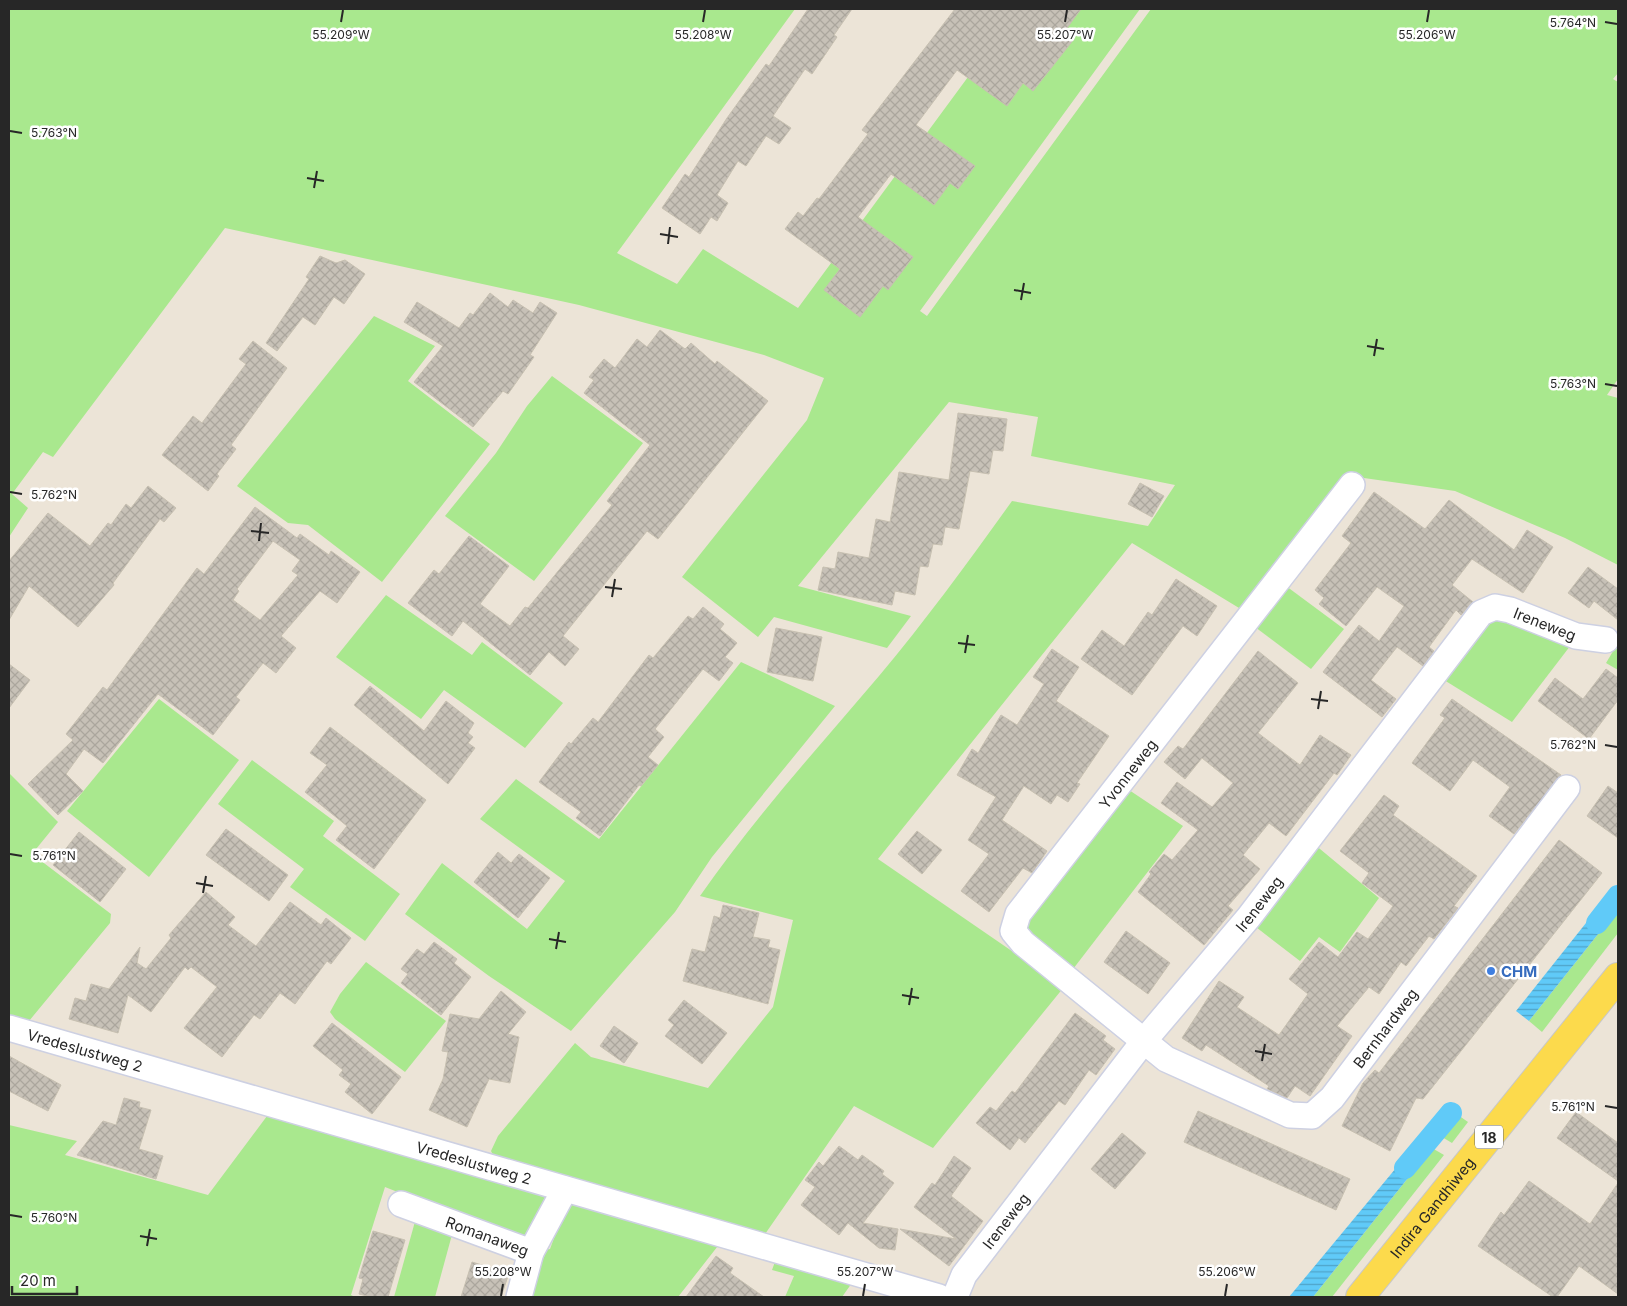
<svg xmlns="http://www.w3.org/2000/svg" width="1627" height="1306" font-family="Inter,sans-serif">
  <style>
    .grass { fill: #a9e88e }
    .water { fill: url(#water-rules) }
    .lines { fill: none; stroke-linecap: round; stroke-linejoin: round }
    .canal { stroke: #60caf8; stroke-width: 22 }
    .building { fill: url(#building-cross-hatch); stroke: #c7c0b1; fill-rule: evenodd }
    .minor-casing { stroke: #cdd0e2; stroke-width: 28 }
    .major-casing { stroke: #c7c7c7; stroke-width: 30 }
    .minor { stroke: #fff; stroke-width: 25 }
    .major { stroke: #fcda4c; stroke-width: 28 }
    .ticks { fill: none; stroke: #272727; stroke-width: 2 }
    .shop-dot { fill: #3f7fe0; stroke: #fff; stroke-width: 2 }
    .labels { text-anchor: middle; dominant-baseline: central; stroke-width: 5; stroke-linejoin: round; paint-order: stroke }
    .shield { fill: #fff; stroke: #686868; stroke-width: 1 }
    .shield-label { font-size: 14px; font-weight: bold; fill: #272727 }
    .street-label { font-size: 15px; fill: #272727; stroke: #fff }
    .shop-label { font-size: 15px; font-weight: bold; fill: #366cbe; stroke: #fff; text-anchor: start }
    .ticks-label { font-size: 12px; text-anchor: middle; fill: #272727; stroke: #fff; stroke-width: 5; stroke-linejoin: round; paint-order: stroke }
  </style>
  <defs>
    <pattern id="water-rules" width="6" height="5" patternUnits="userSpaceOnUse" patternTransform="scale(1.25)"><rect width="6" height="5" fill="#60caf8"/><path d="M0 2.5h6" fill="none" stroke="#4fa4c9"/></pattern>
    <pattern id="building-cross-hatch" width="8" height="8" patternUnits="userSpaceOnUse" patternTransform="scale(1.25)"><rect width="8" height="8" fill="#c7c1b7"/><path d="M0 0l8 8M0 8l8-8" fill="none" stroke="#aba69d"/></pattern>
  </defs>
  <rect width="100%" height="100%" fill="#ece4d7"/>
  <g class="grass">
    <path d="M9 9H795L617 253 677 284 703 249 798 308 1018 9H1140L920 311 927 316 1151 9H1618V73L1613 79 1618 82V379L1607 395 1618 398V565L1565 538 1455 491 1350 476 1244 611 1132 543 878 859 1064 987 933 1148 854 1106 763 1237 495 1159 491 1151 498 1136 575 1043 591 1057 708 1088 773 1007 793 920 700 896C754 818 818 748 879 676 926 620 969 561 1012 501L1148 526 1175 485 1031 456 1038 417 949 402 798 586 911 616 887 648 774 617 758 637 682 577 807 420 824 378 764 355 579 305 225 228 53 457 43 452 12 494 28 508 9 537Z"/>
    <path d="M374 316 435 346 408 381 490 444 382 582 308 525 288 523 237 486Z"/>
    <path d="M552 376 643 443 534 581 445 516 496 453 527 406Z"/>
    <path d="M1286 586 1344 629 1311 669 1255 627Z"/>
    <path d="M386 595 472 655 482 642 563 703 525 748 444 690 421 719 336 657Z"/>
    <path d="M1497 612 1574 641 1512 722 1444 680Z"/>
    <path d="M1618 643V670L1606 663Z"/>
    <path d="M741 662 835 706 712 857 675 912 571 1031 489 976 405 914 442 863 527 929 565 881 480 819 516 779 599 839Z"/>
    <path d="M159 699 239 760 149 877 67 811Z"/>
    <path d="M252 760 334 821 323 836 400 894 365 941 290 887 304 869 218 804Z"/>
    <path d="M9 773 58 822 32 854 111 914 110 923 29 1021 9 1018Z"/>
    <path d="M1126 788 1183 826 1070 973 1027 939 1025 916Z"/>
    <path d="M1314 844 1379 898 1340 952 1319 937 1300 961 1252 924Z"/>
    <path d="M1618 909V933L1542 1032 1529 1021Z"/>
    <path d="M366 962 446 1021 405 1072 335 1019 330 1012 340 994Z"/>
    <path d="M270 1112 555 1195 529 1239 438 1208 385 1187 351 1295 355 1297H9V1125L77 1141 65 1155 208 1195Z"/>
    <path d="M1458 1115 1468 1122 1452 1143 1442 1137Z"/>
    <path d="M1432 1148 1444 1155 1332 1297H1313Z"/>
    <path d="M574 1198 721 1242 678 1297H521L533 1252 550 1249 566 1206Z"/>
    <path d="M416 1218 453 1231 435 1297H394Z"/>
    <path d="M776 1259 854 1280 842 1297H785L794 1276 772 1270Z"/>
  </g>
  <g class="water">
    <path d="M1609 894 1618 901V909L1529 1021 1516 1011Z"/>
    <path d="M1443 1106 1458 1115 1442 1137 1427 1127Z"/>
    <path d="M1421 1141 1432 1148 1313 1297H1289L1396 1168Z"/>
  </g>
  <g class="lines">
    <g class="canal">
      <path d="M1597 923 1618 896"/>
      <path d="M1405 1168 1451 1113"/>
    </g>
  </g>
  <g class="building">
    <path d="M808 9H852L834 35 837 37 812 74 805 69 773 116 791 128 779 144 766 136 746 166 738 161 717 195 728 203 717 221 711 217 700 234 662 208 685 174 689 177 727 118 766 64 769 66Z"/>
    <path d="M955 9H1081L1064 32 1074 39 1033 91 1023 83 1007 106 957 70 916 125 975 166 958 189 950 183 934 205 891 174 858 217 913 257 888 290 883 286 860 317 824 290 840 269 785 229 798 212 803 216 817 198 819 199 868 134 862 130Z"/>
    <path d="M320 256 336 263 345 260 365 274 344 304 334 297 315 325 303 317 277 351 266 343 309 279 306 277Z"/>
    <path d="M490 293 508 307 513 300 533 313 540 302 557 313 530 355 534 357 508 394 503 391 473 427 414 382 443 346 404 322 417 302 459 328 470 313 473 315Z"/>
    <path d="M660 330 685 349 691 343 715 364 717 361 768 401 658 539 647 531 563 636 579 649 565 666 549 652 530 675 463 621 452 636 408 603 434 570 439 574 469 536 509 566 480 604 510 626 525 607 528 608 612 505 607 501 650 445 584 393 594 380 589 377 604 359 615 368 637 339 647 347Z"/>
    <path d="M253 341 287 368 231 445 236 449 217 474 219 476 208 491 162 455 193 416 202 423 246 364 239 359Z"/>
    <path d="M958 413 1007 419 1003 451 993 450 989 474 970 471 959 529 945 527 942 545 933 544 928 567 920 566 915 595 895 591 892 605 818 590 823 567 835 569 838 552 869 558 876 519 890 522 899 472 949 480Z"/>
    <path d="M1140 483 1164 496 1152 517 1128 504Z"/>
    <path d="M148 486 176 508 164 522 160 519 113 583 114 585 78 627 29 586 9 620V561L48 513 90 546 108 523 111 525 126 504 131 508Z"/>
    <path d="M1374 492 1425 529 1449 500 1514 550 1527 530 1553 547 1523 593 1472 559 1452 585 1473 602 1461 615 1456 610 1429 647 1434 651 1423 666 1397 647 1371 680 1396 699 1382 717 1323 672 1359 625 1379 641 1404 606 1377 587 1346 626 1319 604 1324 598 1315 590 1351 543 1342 536Z"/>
    <path d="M255 507 297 538 300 534 329 555 331 551 360 572 337 603 320 591 281 636 296 648 276 673 263 663 236 697 240 700 213 735 158 694 103 763 84 749 66 774 83 791 58 815 28 784 73 740 66 734 103 687 107 690 197 568 204 574ZM273 541 300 560 292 571 298 575 260 620 233 600 239 591 237 589Z"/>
    <path d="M1588 567 1618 589V620L1594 601 1589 608 1568 593Z"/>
    <path d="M1176 579 1217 606 1197 636 1183 626 1132 695 1081 659 1102 630 1124 646 1148 612 1152 615Z"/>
    <path d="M703 607 724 624 720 629 737 643 725 657 733 663 719 681 703 669 655 729 664 737 648 757 658 765 641 786 639 785 600 836 576 818 581 812 539 782 569 742 571 744 593 718 598 722 649 655 653 658 688 616 693 619Z"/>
    <path d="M776 628 822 637 813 681 767 672Z"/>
    <path d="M1052 649 1079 667 1056 701 1109 736 1077 783 1080 784 1068 802 1057 795 1051 804 1024 786 1002 820 1047 851 1032 873 1023 868 989 912 961 891 989 854 968 840 996 797 957 775 972 749 978 753 1001 715 1017 725 1044 684 1033 677Z"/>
    <path d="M1258 651 1298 683 1258 733 1300 765 1320 735 1351 755 1337 775 1334 773 1286 836 1269 823 1243 855 1260 869 1228 906 1233 910 1204 945 1138 892 1151 874 1149 872 1164 854 1172 860 1198 830 1161 803 1177 782 1212 807 1233 783 1202 758 1185 779 1164 762 1178 746 1183 749Z"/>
    <path d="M9 664 30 680 9 708Z"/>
    <path d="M1606 669 1618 678V700L1589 739 1538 701 1555 678 1583 699Z"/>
    <path d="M370 686 424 731 446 701 474 723 468 733 473 737 468 743 475 748 448 784 354 705Z"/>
    <path d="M1452 699 1561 775 1514 834 1489 816 1510 787 1473 760 1450 791 1412 763 1445 718 1440 715Z"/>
    <path d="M330 727 426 800 374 869 336 840 347 826 305 792 327 765 310 753Z"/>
    <path d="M1608 786 1618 793V838L1587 816Z"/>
    <path d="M1384 795 1399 806 1393 815 1477 876 1454 906 1458 908 1434 939 1429 936 1406 966 1401 962 1379 994 1369 987 1337 1026 1352 1036 1310 1096 1295 1086 1287 1098 1267 1089 1269 1086 1206 1045 1202 1051 1182 1038 1219 981 1244 997 1237 1007 1279 1035 1308 994 1289 979 1319 942 1338 957 1357 932 1368 939 1393 906 1362 883 1369 873 1340 851Z"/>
    <path d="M226 829 288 875 269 901 206 855Z"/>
    <path d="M917 831 942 850 922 874 898 854Z"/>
    <path d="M79 832 126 869 100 902 53 865Z"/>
    <path d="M1559 840 1602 873 1423 1099 1416 1098 1390 1151 1342 1126 1363 1083 1375 1070 1379 1073Z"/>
    <path d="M498 852 511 863 519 854 550 878 518 918 474 882Z"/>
    <path d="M206 892 235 917 228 925 256 946 290 902 321 925 326 918 351 938 331 964 327 961 295 1004 280 993 260 1019 254 1015 222 1057 184 1028 217 987 191 967 188 970 185 967 151 1012 128 995 118 1033 69 1019 75 998 86 1001 91 984 109 989 140 947 137 963 146 969 171 938 169 935Z"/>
    <path d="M723 905 759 913 753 937 770 940 768 947 780 950 768 1004 683 981 692 949 705 952 714 916 720 918Z"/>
    <path d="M1126 931 1170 963 1148 994 1104 962Z"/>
    <path d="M434 942 457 959 454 963 471 977 441 1015 401 983 408 974 401 969 417 949 424 954Z"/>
    <path d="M501 991 526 1012 508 1034 519 1037 510 1083 489 1079 467 1127 429 1110 443 1079 448 1052 442 1051 450 1014 479 1019Z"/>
    <path d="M684 1000 727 1033 702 1064 665 1036 674 1025 668 1020Z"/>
    <path d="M1075 1013 1106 1036 1103 1040 1115 1049 1096 1075 1089 1070 1065 1105 1059 1101 1025 1143 1019 1138 1010 1150 976 1123 990 1107 996 1111 1012 1091 1015 1093Z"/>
    <path d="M332 1023 401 1077 372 1114 345 1092 351 1084 339 1075 343 1070 313 1046Z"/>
    <path d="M614 1026 638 1043 624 1063 600 1046Z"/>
    <path d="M9 1056 61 1085 48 1111 9 1091Z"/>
    <path d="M124 1098 140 1102 139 1107 151 1110 139 1149 163 1156 156 1179 77 1155 103 1121 116 1125Z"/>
    <path d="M1198 1111 1350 1179 1336 1210 1184 1142Z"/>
    <path d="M1576 1112 1618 1143V1181L1557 1138Z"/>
    <path d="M1122 1133 1146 1153 1115 1189 1091 1169Z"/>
    <path d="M839 1146 858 1160 862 1155 884 1171 882 1174 894 1183 863 1223 898 1229 895 1250 879 1248 848 1223 839 1235 801 1205 815 1187 805 1180 819 1162 823 1166Z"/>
    <path d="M954 1156 971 1168 951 1196 983 1221 949 1266 900 1229 956 1239 914 1207 932 1183 935 1185Z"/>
    <path d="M1529 1181 1590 1224 1618 1183V1294L1579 1266 1557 1297H1553L1478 1246 1501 1212 1504 1215Z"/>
    <path d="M373 1231 405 1240 388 1297H371L359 1294 363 1279 359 1278Z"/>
    <path d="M716 1256 733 1268 730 1273 764 1297H686Z"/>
    <path d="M472 1262 509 1273 501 1297H461Z"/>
  </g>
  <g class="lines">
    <defs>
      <g id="minor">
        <path id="s1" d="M1352 485 1018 914 1013 931 1023 943 1166 1059 1290 1115 1312 1116 1332 1098 1567 788"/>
        <path id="s2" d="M9 1028 939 1297"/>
        <path id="s3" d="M401 1204 531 1252 519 1297"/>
        <path d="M531 1252 565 1189"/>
        <path id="s4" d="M955 1297 964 1275 1143 1042 1249 917 1481 613 1495 607 1510 610 1576 636 1606 640"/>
      </g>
      <g id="major">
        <path id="s5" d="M1360 1297 1618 977"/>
      </g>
    </defs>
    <use href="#minor" class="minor-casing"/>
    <use href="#major" class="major-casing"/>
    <use href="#minor" class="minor"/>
    <use href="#major" class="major"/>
  </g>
  <path class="ticks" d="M341 22 343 10M703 22 705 10M1065 22 1067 10M1427 22 1429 10M1605 22 1617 24M10 131 22 133M307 178 324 181M314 188 317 171M660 234 678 237M668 244 670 227M1014 290 1031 293M1021 300 1024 283M1367 346 1384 349M1374 356 1377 339M1605 384 1617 386M10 492 22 494M251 531 269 533M259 541 261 523M605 587 622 589M612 597 615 579M958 643 975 645M965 653 968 635M1311 699 1328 701M1318 709 1321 691M1605 745 1617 747M10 854 22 856M196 883 213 886M203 893 206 876M549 939 566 942M556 949 559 932M902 995 919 998M909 1005 912 988M1255 1051 1272 1054M1262 1061 1265 1044M1605 1106 1617 1108M10 1215 22 1217M140 1236 157 1239M147 1246 150 1229M501 1296 503 1284M863 1296 865 1284M1225 1296 1227 1284"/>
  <circle class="shop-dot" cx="1491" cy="971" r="5"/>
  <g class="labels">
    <rect class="shield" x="1475" y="1125.5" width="28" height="23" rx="4"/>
    <g class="shield-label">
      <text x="1489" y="1137">18</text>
    </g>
    <g class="street-label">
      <text stroke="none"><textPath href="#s4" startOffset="932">Ireneweg</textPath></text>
      <text transform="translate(1128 774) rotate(-52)">Yvonneweg</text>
      <text stroke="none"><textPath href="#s4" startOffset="498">Ireneweg</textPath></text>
      <text stroke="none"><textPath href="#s1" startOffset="1034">Bernhardweg</textPath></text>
      <text stroke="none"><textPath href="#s2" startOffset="79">Vredeslustweg 2</textPath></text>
      <text stroke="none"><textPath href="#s2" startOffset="484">Vredeslustweg 2</textPath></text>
      <text stroke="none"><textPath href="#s5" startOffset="115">Indira Gandhiweg</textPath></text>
      <text stroke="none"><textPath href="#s4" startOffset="92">Ireneweg</textPath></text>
      <text stroke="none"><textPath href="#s3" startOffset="92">Romanaweg</textPath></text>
    </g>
    <g class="shop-label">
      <text x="1501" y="971">CHM</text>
    </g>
  </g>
  <g class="ticks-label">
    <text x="1573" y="27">5.764°N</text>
    <text x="341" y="39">55.209°W</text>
    <text x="703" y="39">55.208°W</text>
    <text x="1065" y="39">55.207°W</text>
    <text x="1427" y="39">55.206°W</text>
    <text x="54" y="137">5.763°N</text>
    <text x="1573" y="388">5.763°N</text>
    <text x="54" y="499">5.762°N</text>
    <text x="1573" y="749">5.762°N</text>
    <text x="54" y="860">5.761°N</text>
    <text x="1573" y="1111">5.761°N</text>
    <text x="54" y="1222">5.760°N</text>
    <text x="503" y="1276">55.208°W</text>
    <text x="865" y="1276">55.207°W</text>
    <text x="1227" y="1276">55.206°W</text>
  </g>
  <rect width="1627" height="1306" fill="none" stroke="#272727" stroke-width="20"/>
  <path d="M12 1286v8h65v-8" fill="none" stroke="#272727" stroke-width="2.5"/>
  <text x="20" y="1286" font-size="15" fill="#272727" stroke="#ffffff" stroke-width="4" paint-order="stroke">20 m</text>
</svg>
